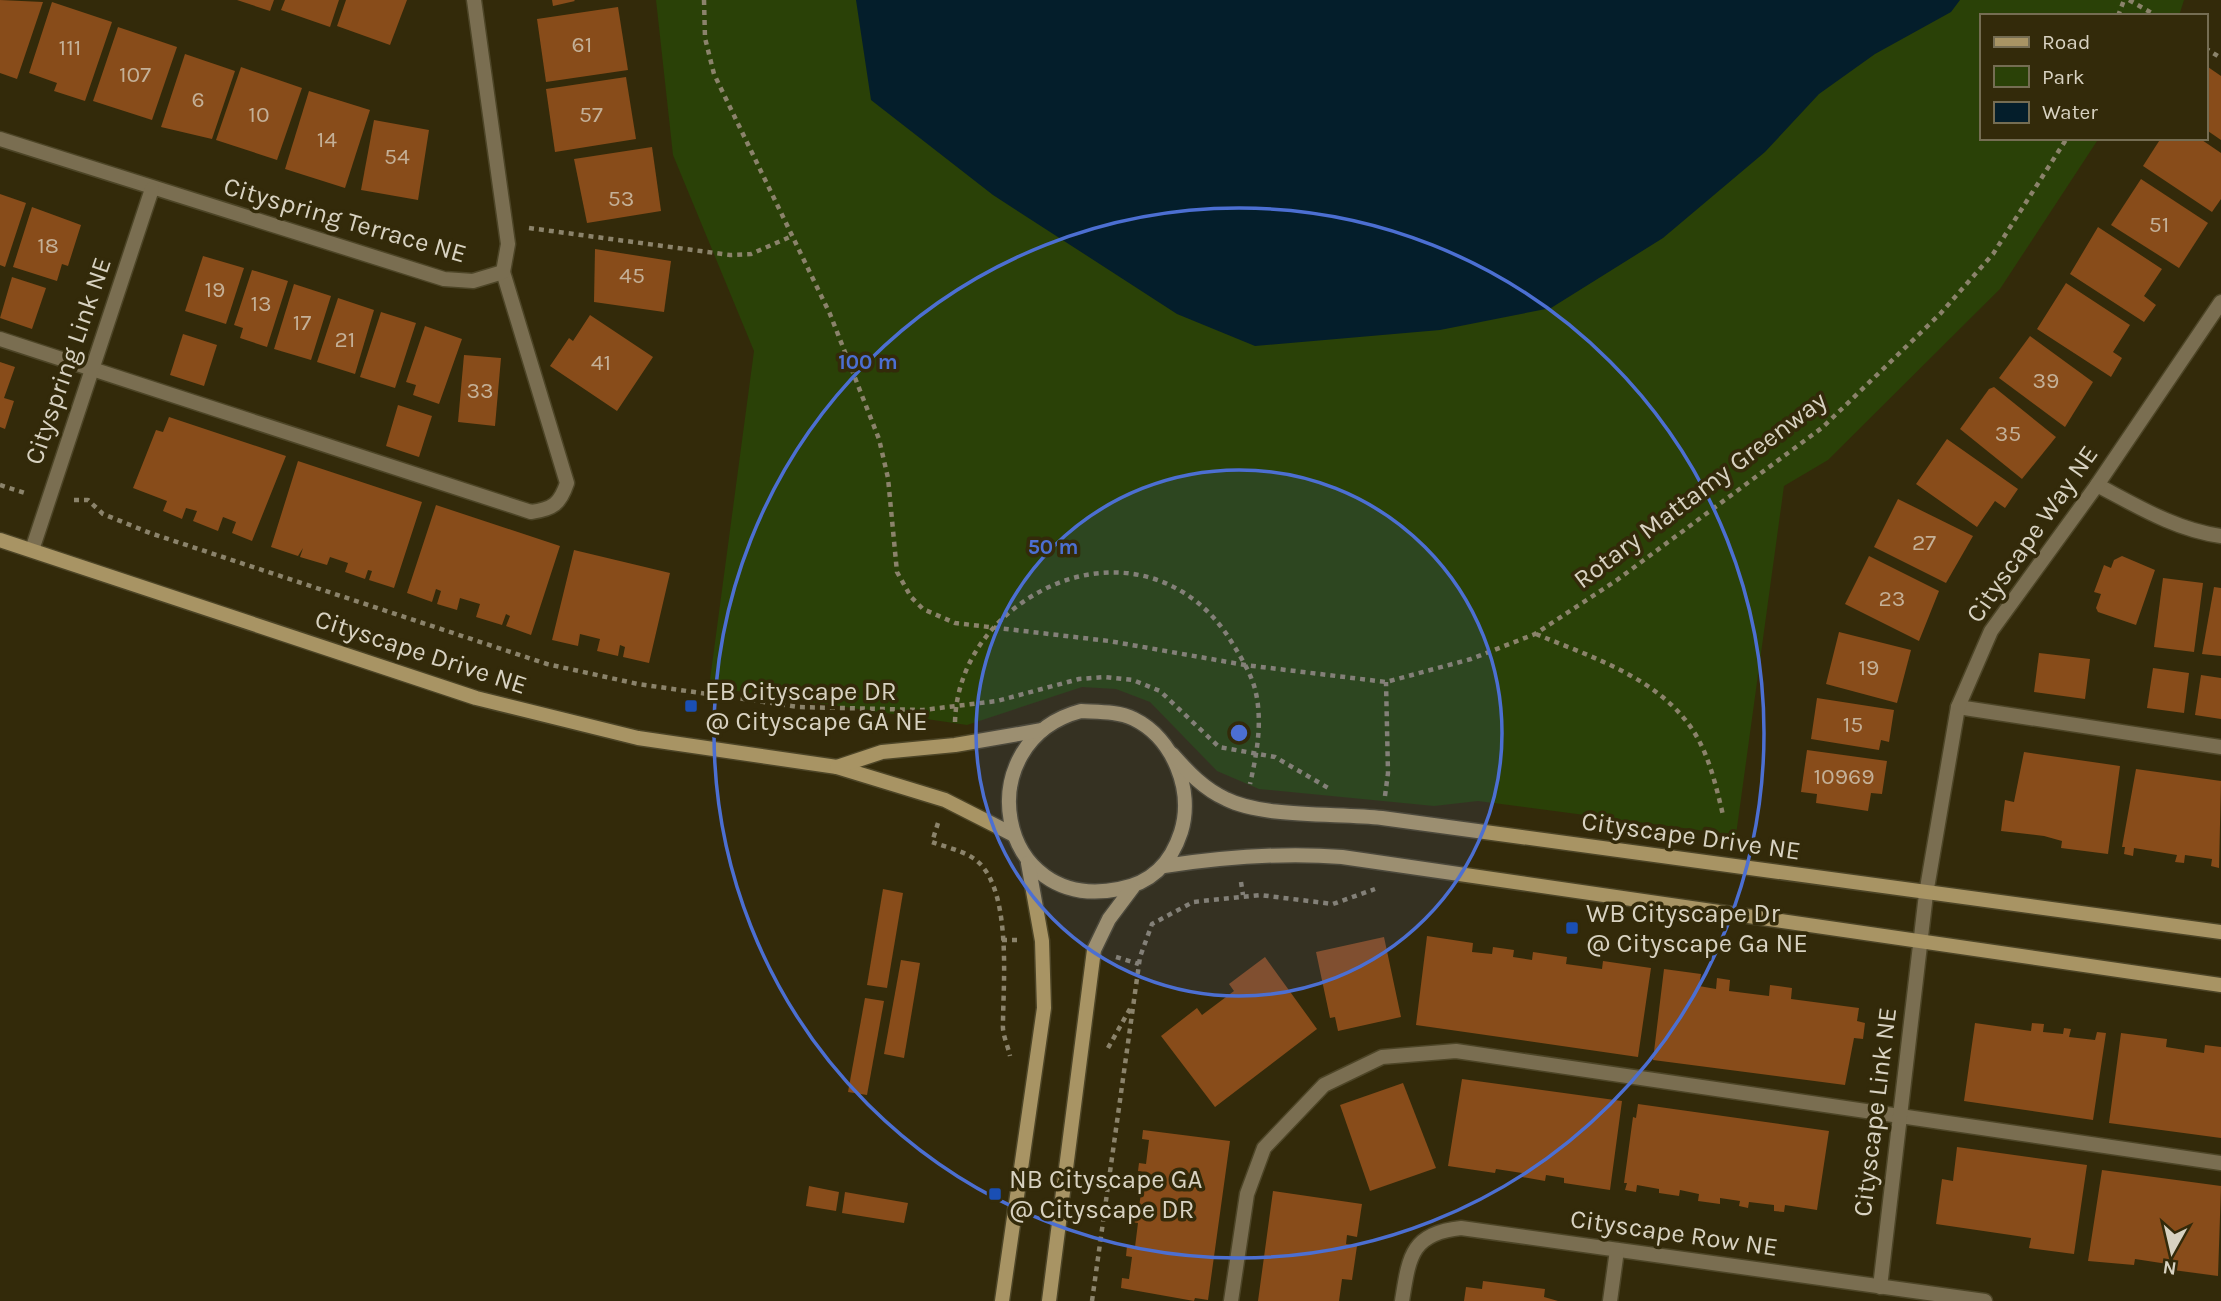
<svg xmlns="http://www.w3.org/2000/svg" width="2221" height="1301" font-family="Karla,sans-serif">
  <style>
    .green { fill: #2a4107 }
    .water { fill: #041e2b }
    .building { fill: #884c1a }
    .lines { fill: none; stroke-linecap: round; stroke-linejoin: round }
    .lane-casing { stroke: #4d4527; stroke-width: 17 }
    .street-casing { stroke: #4d4527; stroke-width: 17 }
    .secondary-casing { stroke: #4d4527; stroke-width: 17 }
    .path { stroke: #8b836b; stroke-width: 4.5; stroke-dasharray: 5 5; stroke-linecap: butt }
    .lane { stroke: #7a6e51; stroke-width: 14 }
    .street { stroke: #7a6e51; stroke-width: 14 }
    .secondary { stroke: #a89464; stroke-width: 14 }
    .ring { fill: none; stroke: #4c6fd2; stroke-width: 3.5 }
    .transit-dot { fill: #1a4fb4; stroke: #332a0a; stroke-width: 2.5 }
    .labels { text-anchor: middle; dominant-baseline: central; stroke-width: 7; stroke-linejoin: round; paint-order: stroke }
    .number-label { font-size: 23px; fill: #c4b097 }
    .street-label { font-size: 26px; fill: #d8d2c1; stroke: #332a0a }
    .poi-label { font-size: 26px; fill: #d8d2c1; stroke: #332a0a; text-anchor: start }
    .centre { fill: #4c6fd2; stroke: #332a0a; stroke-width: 3.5 }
    .ring-label { font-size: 21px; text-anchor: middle; font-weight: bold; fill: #4c6fd2; stroke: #332a0a; stroke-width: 7; stroke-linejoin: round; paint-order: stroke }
  </style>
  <rect width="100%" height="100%" fill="#332a0a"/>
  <path class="green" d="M656 0H2184L2179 16H1981V138H2099L2000 289 1828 460 1784 486 1736 835 1478 801 1434 806 1259 789 1217 771 1150 702 1116 689 1082 687 967 725 709 687 754 351 673 155Z"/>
  <path class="water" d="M856 0H1960L1951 12 1875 54 1819 94 1765 152 1663 238 1551 308 1440 330 1255 346 1177 314 993 195 871 100Z"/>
  <g class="building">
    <path d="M0 0 43 2 17 79 0 73Z"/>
    <path d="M237 0H274L270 11Z"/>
    <path d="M285 0H339L330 27 281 10Z"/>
    <path d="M346 0H407L390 45 337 26Z"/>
    <path d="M552 0H574L575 1 553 6Z"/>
    <path d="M52 2 112 22 85 101 54 91 57 83 29 73Z"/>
    <path d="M618 7 628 70 546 82 537 19Z"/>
    <path d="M118 27 177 47 152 120 93 101Z"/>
    <path d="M185 54 235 71 212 139 161 127Z"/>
    <path d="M241 67 302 88 277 160 216 140Z"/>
    <path d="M2208 67 2221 76V140L2205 129V71Z"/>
    <path d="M626 77 636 139 555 152 546 89Z"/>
    <path d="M309 91 370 110 345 188 285 169Z"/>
    <path d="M374 120 429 130 418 200 361 190Z"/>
    <path d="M2161 138H2199L2221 153V199L2212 212 2143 166Z"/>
    <path d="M652 147 661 211 587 223 574 159Z"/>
    <path d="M2141 179 2208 223 2179 268 2111 225Z"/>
    <path d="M0 194 26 203 5 267 0 265Z"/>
    <path d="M32 207 81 225 68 266 62 264 57 281 13 267Z"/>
    <path d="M2098 227 2162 269 2144 296 2156 305 2144 322 2070 274Z"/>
    <path d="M595 249 671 261 664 312 594 302Z"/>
    <path d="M203 256 244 268 226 324 185 311Z"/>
    <path d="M252 270 288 281 267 347 240 338 243 328 234 325Z"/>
    <path d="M12 277 46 288 32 329 0 318Z"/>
    <path d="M2066 283 2130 325 2113 352 2122 358 2111 377 2037 329Z"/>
    <path d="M294 284 331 296 311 360 274 349Z"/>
    <path d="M338 298 374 310 355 374 317 362Z"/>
    <path d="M381 312 416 323 395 388 360 377Z"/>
    <path d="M590 315 653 357 617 411 550 366 569 338 573 341Z"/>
    <path d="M425 326 462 339 439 404 413 395 416 385 406 382Z"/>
    <path d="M183 334 217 345 204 386 170 375Z"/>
    <path d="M2030 336 2093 382 2065 427 1999 378Z"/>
    <path d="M464 355 501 358 495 426 458 422Z"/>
    <path d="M0 362 15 367 4 398 14 401 5 429 0 427Z"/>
    <path d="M1994 387 2056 437 2022 479 1960 429 1989 389Z"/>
    <path d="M398 405 432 416 419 457 386 446Z"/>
    <path d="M169 417 286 456 252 541 232 533 236 522 223 517 218 531 193 521 197 511 186 508 182 519 163 511 167 501 133 488 156 430 163 432Z"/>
    <path d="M1947 439 2018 489 2005 508 1995 501 1977 527 1916 484Z"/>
    <path d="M298 461 422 502 394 588 369 580 372 571 368 570 365 579 345 572 348 563 330 557 327 565 300 557 303 548 298 556 271 547Z"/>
    <path d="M1898 499 1973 536 1946 583 1874 547Z"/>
    <path d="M436 505 560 546 531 635 506 626 510 616 506 614 502 625 476 617 480 604 460 598 457 610 437 604 441 591 436 589 432 602 407 593Z"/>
    <path d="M574 550 670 573 649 663 623 657 625 647 620 645 618 656 597 651 600 639 580 634 578 646 552 640Z"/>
    <path d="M1869 556 1939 591 1919 641 1845 604Z"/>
    <path d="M2122 556 2155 570 2136 625 2098 612 2096 608 2101 594 2094 592 2104 565 2111 568 2114 560Z"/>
    <path d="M2163 578 2203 583 2194 652 2154 647Z"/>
    <path d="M2214 587 2221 588V656L2202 654Z"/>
    <path d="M1839 632 1911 650 1897 703 1826 684Z"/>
    <path d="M2039 653 2090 659 2085 699 2034 692Z"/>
    <path d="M2153 668 2189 673 2184 713 2147 708Z"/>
    <path d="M2201 675 2221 678V719L2195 715Z"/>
    <path d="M1817 698 1894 710 1889 742 1881 740 1879 750 1811 739Z"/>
    <path d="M1807 750 1887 761 1882 794 1871 793 1868 811 1816 803 1817 794 1801 792Z"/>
    <path d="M2024 752 2120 766 2108 854 2061 848 2062 841 2044 836 2001 831 2005 800 2014 802Z"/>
    <path d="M2136 769 2221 781 2219 868 2211 866 2212 859 2185 855 2184 863 2175 862 2177 855 2134 848 2133 856 2124 854 2125 847H2122Z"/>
    <path d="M883 889 903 893 887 988 867 985Z"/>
    <path d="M1427 936 1473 943 1472 952 1492 954 1493 947 1514 950 1513 957 1532 960 1533 952 1567 957 1566 964 1602 969 1603 961 1651 968 1638 1057 1416 1025Z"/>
    <path d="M1384 937 1401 1017 1338 1031 1335 1017 1330 1018 1316 952Z"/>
    <path d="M1265 957 1317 1029 1215 1107 1161 1036 1197 1008 1202 1015 1234 991 1229 984Z"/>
    <path d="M901 960 920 963 904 1058 884 1054Z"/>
    <path d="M1664 969 1701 974 1699 986 1716 989 1717 978 1730 980 1729 991 1769 996 1770 985 1792 988 1791 999 1859 1008 1857 1021 1865 1023 1863 1039 1854 1038 1845 1085 1653 1060Z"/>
    <path d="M865 998 884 1001 867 1095 848 1092Z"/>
    <path d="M1975 1023 2031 1031 2032 1023 2044 1024 2043 1032 2063 1034 2064 1028 2071 1029 2069 1037 2095 1040 2097 1032 2106 1033 2093 1120 1964 1101Z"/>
    <path d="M2121 1033 2167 1039 2166 1047 2204 1053 2205 1045 2221 1047V1138L2109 1123Z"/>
    <path d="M1462 1079 1622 1101 1610 1190 1564 1183V1178L1546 1175 1545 1181 1522 1177V1173L1496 1169 1495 1173 1448 1166Z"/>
    <path d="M1403 1083 1436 1168 1370 1191 1340 1105Z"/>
    <path d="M1638 1104 1829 1131 1817 1210 1785 1205 1784 1212 1774 1211V1205L1749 1202 1748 1208 1739 1206 1740 1201 1720 1198V1204L1698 1201 1699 1194 1680 1190 1679 1196 1659 1193V1189L1637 1185 1636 1192 1625 1190 1627 1183H1624L1633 1117 1636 1118Z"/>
    <path d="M1143 1130 1230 1141 1208 1300 1195 1298 1194 1301 1121 1288 1122 1278 1129 1279 1132 1257 1126 1256 1127 1246 1135 1247 1138 1223 1131 1222 1132 1213 1138 1214 1144 1172 1138 1171 1139 1163 1146 1164 1149 1140 1142 1139Z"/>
    <path d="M1957 1147 2087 1165 2074 1254 2029 1248 2031 1238 1936 1224 1942 1179 1953 1181Z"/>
    <path d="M2102 1170 2221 1186 2218 1276 2173 1270 2174 1265 2135 1259 2134 1265 2088 1261Z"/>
    <path d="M809 1186 839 1192 836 1211 806 1206Z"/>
    <path d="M1273 1191 1362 1204 1357 1237 1347 1235 1346 1244 1357 1246 1352 1280 1342 1279 1339 1301H1258Z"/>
    <path d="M845 1192 908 1203 904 1223 842 1213Z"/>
    <path d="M1483 1281 1545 1289 1544 1297 1558 1301H1464L1466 1287 1482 1289Z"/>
  </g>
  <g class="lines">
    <defs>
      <g id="lane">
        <path d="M0 339 531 512C553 509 560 504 567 483L503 272"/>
        <path d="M1958 707 2221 747"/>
        <path d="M1231 1301 1247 1194 1264 1148 1324 1085 1382 1057 1456 1051 2221 1163"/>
      </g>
      <g id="street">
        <path d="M0 139 444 279 473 281 503 272 508 244 474 0"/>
        <path d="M2097 485C2137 506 2176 530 2221 536"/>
        <path d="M32 550 152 189"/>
        <path d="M1880 1287 1926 894 1958 707 1991 631 2097 485 2221 302"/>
        <path d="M1402 1301C1409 1257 1411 1233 1461 1228L1985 1301"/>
        <path d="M1610 1301 1617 1250"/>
      </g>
      <g id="secondary">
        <path d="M0 540 476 698 638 738 837 767 945 800 1014 835"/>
        <path d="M1081 711C1098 712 1118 711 1134 719 1173 738 1194 790 1181 832 1171 863 1152 883 1119 889 995 914 967 741 1081 711Z"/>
        <path d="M1172 754C1188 772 1204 789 1226 799 1264 818 1337 813 1382 818L2221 932"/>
        <path d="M837 767 882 752 955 745 1042 730"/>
        <path d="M1164 866C1224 857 1282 852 1342 857L2221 985"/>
        <path d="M1002 1301 1044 1008 1042 941 1028 863"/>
        <path d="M1049 1301 1094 950 1109 919 1133 887"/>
      </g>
    </defs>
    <use href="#lane" class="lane-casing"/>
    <use href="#street" class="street-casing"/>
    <use href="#secondary" class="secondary-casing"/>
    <g class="path">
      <path d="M704 0 705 38 714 74 830 314 879 439 888 478 897 572 911 597 923 609 955 623 1109 641 1245 665 1386 682 1471 659 1535 634 1617 580 1823 427 1940 314 1993 254 2067 138"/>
      <path d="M2129 0 2157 16"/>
      <path d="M2118 16 2124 0"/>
      <path d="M2205 48 2221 58"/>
      <path d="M529 228 730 255 751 254 792 236"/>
      <path d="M0 485 25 493"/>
      <path d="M74 500H88L103 514 150 533 547 664 638 684 799 707 923 710 997 701 1079 679 1105 677 1133 680 1160 691 1219 747 1275 757 1330 789"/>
      <path d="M1536 634C1591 657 1657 677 1692 729 1709 754 1716 786 1723 815"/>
      <path d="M955 722C956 684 972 649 999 622 1071 551 1181 554 1234 646 1242 659 1251 674 1255 689 1263 721 1257 753 1250 784"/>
      <path d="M1385 796 1388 773 1386 682"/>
      <path d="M938 823 932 842C945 847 961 850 973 858 1013 884 1003 983 1003 1024 1002 1034 1008 1046 1010 1056"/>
      <path d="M1241 882 1243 895"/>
      <path d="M1002 940H1019"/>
      <path d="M1116 957 1139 964"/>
      <path d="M1108 1048 1131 1007"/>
      <path d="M1092 1301 1140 957 1152 924 1193 902 1260 895 1333 904 1375 889"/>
    </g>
    <use href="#lane" class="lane"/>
    <use href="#street" class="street"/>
    <use href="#secondary" class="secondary"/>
  </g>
  <circle cx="1239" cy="733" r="263" fill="#4c6fd2" fill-opacity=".12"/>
  <g class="ring">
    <circle cx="1239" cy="733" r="263"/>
    <circle cx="1239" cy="733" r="525"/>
  </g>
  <g class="transit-dot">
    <rect x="684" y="699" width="14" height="14" rx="3.5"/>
    <rect x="1565" y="921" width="14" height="14" rx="3.5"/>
    <rect x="988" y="1187" width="14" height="14" rx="3.5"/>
  </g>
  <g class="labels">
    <g class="number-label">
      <text x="582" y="44">61</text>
      <text x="70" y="47">111</text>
      <text x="135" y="74">107</text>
      <text x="198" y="99">6</text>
      <text x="259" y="114">10</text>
      <text x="591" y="114">57</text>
      <text x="327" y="139">14</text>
      <text x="397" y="156">54</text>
      <text x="621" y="198">53</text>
      <text x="2159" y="224">51</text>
      <text x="48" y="245">18</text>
      <text x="632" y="275">45</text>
      <text x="215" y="289">19</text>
      <text x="261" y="303">13</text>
      <text x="302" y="322">17</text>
      <text x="345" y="339">21</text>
      <text x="601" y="362">41</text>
      <text x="2046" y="380">39</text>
      <text x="480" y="390">33</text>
      <text x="2008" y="433">35</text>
      <text x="1924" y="542">27</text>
      <text x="1892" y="598">23</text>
      <text x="1869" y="667">19</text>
      <text x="1853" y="724">15</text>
      <text x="1844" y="776">10969</text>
    </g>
    <g class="street-label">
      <text transform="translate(345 220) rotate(16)">Cityspring Terrace NE</text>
      <text transform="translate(68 361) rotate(-71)">Cityspring Link NE</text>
      <text transform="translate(1700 490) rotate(-37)">Rotary Mattamy Greenway</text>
      <text transform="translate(2032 534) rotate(-55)">Cityscape Way NE</text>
      <text transform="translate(421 652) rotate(18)">Cityscape Drive NE</text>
      <text transform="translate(1691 836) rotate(8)">Cityscape Drive NE</text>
      <text transform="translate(1875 1112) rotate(-83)">Cityscape Link NE</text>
      <text transform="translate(1674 1233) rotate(8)">Cityscape Row NE</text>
    </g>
    <g class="poi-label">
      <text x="705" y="691">EB Cityscape DR<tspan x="705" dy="30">@ Cityscape GA NE</tspan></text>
      <text x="1586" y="913">WB Cityscape Dr<tspan x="1586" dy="30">@ Cityscape Ga NE</tspan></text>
      <text x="1009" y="1179">NB Cityscape GA<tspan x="1009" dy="30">@ Cityscape DR</tspan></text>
    </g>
  </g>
  <circle cx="1239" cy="733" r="10" class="centre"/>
  <g class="ring-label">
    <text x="868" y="369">100 m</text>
    <text x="1053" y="554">50 m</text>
  </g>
  <rect x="1980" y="14" width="228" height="126" fill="#332a0a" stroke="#756d53" stroke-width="2"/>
  <rect x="1994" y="37" width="35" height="10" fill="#a89464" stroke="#756d53" stroke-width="2"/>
  <text x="2042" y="49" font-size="21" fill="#d8d2c1">Road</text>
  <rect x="1994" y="66" width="35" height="21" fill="#2a4107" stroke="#756d53" stroke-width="2"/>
  <text x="2042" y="84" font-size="21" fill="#d8d2c1">Park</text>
  <rect x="1994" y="102" width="35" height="21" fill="#041e2b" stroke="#756d53" stroke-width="2"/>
  <text x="2042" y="119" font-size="21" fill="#d8d2c1">Water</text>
  <g transform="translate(2172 1252) rotate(188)" stroke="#332a0a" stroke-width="5" paint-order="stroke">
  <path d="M0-5L12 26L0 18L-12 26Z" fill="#d8d2c1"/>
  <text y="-10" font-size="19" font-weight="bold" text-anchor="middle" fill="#d8d2c1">N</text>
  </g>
</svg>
